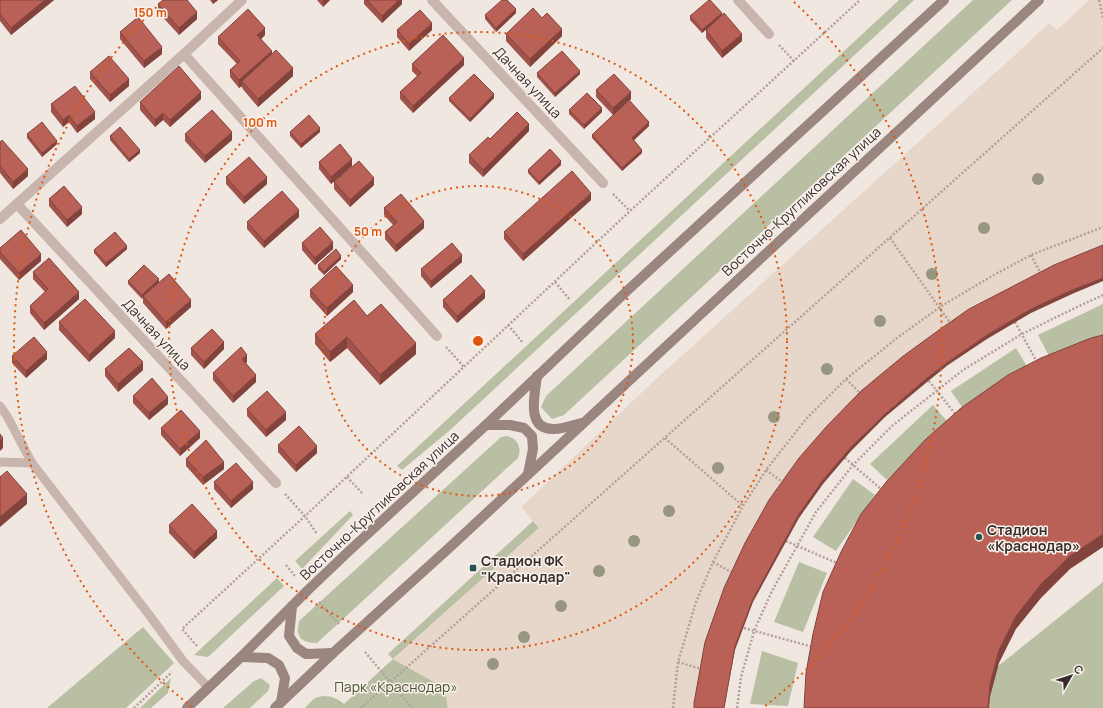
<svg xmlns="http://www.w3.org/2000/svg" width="1103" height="708" font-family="Manrope,sans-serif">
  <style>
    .green { fill: #b9bfa2 }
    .plaza { fill: #e7d6ca }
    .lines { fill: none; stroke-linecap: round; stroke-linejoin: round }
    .path { stroke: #b4a098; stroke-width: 2.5; stroke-dasharray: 2 2; stroke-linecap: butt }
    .lane { stroke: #c8b6ae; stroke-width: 9 }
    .street { stroke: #c8b6ae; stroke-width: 10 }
    .secondary { stroke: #9b857f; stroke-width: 10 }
    .tree { fill: #969681 }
    .wall { fill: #9f534b }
    .shaded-wall { fill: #82433d }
    .building { fill: #b96057; stroke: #82433d }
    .ring { fill: none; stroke: #df570e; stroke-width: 2; stroke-dasharray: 2 4 }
    .poi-dot { fill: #255551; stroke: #f9f2ed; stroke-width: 1.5 }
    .labels { text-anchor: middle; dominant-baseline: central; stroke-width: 3; stroke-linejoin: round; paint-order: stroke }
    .street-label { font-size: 14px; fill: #372d2b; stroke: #f9f2ed }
    .poi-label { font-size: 14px; font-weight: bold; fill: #372d2b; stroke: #f9f2ed; text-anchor: start }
    .park-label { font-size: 14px; fill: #4c5332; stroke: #f9f2ed }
    .centre { fill: #df570e; stroke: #f9f2ed; stroke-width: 2 }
    .ring-label { font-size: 12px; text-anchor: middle; font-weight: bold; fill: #df570e; stroke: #f9f2ed; stroke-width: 3; stroke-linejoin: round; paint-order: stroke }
  </style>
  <rect width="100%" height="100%" fill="#f1e7e1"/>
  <g class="green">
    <path d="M899 0H914L449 431 402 470 397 466Z"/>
    <path d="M973 0H1012L564 415 552 419 541 407 546 396Z"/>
    <path d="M1103 304V336L1051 360 1038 335Z"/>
    <path d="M1016 348 1028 368 964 410 951 391Z"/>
    <path d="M933 405 948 422 887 480 870 464Z"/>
    <path d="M507 436C518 439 522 448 518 458L317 643C309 643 299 641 298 632 297 629 299 624 299 621L501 437Z"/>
    <path d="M853 479 875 495 836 551 813 537Z"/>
    <path d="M350 511 353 515 302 569 295 561Z"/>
    <path d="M533 521 539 528 393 659 445 688 448 708H305C308 705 311 701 314 699 324 693 336 697 344 704L393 659 388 654Z"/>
    <path d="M799 562 827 573 803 632 774 622Z"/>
    <path d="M277 578 284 586 208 657 194 655Z"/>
    <path d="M1103 582V708H981L967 691Z"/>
    <path d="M143 627 174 663 126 708H47Z"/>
    <path d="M762 651 798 663 788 706 750 704Z"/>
    <path d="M171 678 168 693 151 708H140Z"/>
    <path d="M261 678 270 685 268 691 250 708H223L254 681Z"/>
  </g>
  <path class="plaza" d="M1089 0H1103V249L861 395 694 708H448L445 688 393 659 539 528 521 507 655 380 1016 54 1049 23 1057 30Z"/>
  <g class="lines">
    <g class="path">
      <path d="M1099 0 1103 18"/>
      <path d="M779 45 794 61"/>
      <path d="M613 194 630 211"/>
      <path d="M890 238 951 324"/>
      <path d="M1031 255 1041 274"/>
      <path d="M555 282 570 300"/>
      <path d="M1015 322 1037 362"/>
      <path d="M508 325 523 343"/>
      <path d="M446 347 464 367"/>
      <path d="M846 379 861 394"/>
      <path d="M929 381 956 415"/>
      <path d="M665 438 743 506"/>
      <path d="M845 458 882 490"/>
      <path d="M766 470 784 483"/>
      <path d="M347 477 362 493"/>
      <path d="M285 494 305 516 317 534"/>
      <path d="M786 541 839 564"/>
      <path d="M713 562 733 573"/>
      <path d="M286 565 295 576"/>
      <path d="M319 602 339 624"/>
      <path d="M744 628 813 647"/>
      <path d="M197 646 182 629 305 516 630 211 860 0"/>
      <path d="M365 652 412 708"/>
      <path d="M678 662 701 669"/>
      <path d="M134 708 172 672"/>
      <path d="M361 708 1103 48"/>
      <path d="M673 708 678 662 696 602 713 562 743 506 766 470 806 419 846 379 897 338 940 307 992 276 1031 255 1103 227"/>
      <path d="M737 708 741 677 747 656 754 631 772 591 816 512 853 465 892 426 963 370 1022 334 1075 308 1103 295"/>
    </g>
    <g class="lane">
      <path d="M0 406 7 416 32 463 150 616 183 661 209 688"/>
      <path d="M0 462 32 463"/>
    </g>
    <g class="street">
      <path d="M432 0 603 183"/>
      <path d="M738 0 769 34"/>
      <path d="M184 54 437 336"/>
      <path d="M17 204 276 483"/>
      <path d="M0 219 184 54 242 0"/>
    </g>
    <g class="secondary">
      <path d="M537 376C535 394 525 430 554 429 563 429 573 425 582 423"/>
      <path d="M486 425H510L524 428 532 436 533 449 528 474"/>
      <path d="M292 606 289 636 297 648 306 654 333 653"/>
      <path d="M241 657 268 658 279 665 285 678 281 702"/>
      <path d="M187 708 241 657 308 590 349 551 486 425 629 289 944 0"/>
      <path d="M275 708 333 653 449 548 1039 0"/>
    </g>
  </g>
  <g class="tree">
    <circle cx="1038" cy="179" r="6"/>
    <circle cx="984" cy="228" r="6"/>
    <circle cx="932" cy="274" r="6"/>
    <circle cx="880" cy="321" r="6"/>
    <circle cx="827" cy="369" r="6"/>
    <circle cx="774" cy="417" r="6"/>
    <circle cx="718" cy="468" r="6"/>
    <circle cx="669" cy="511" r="6"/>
    <circle cx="634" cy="541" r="6"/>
    <circle cx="599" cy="571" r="6"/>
    <circle cx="561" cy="606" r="6"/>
    <circle cx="524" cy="637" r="6"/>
    <circle cx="493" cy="664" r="6"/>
  </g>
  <g class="wall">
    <path d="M0 0H54L11 35 0 21Z"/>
    <path d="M210 0H218L213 4Z"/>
    <path d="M317 0H330L323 7Z"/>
    <path d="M364 0H402V4L382 23 364 4Z"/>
    <path d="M158 4 197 19 179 35 158 12Z"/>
    <path d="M516 13 496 32 485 19V15Z"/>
    <path d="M690 16H722L742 41 722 58 706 38V30L714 23 702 33 690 20Z"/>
    <path d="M542 18 562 36 530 67 506 41V34Z"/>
    <path d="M397 30H432L409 51 397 37Z"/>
    <path d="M120 32 162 54 144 68 120 39Z"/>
    <path d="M265 35 261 39 272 54 293 76 258 107 242 88V86L239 88 230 77V70L237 64 218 44V37Z"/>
    <path d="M412 64 464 65 413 113 400 99V92L417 76 412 71Z"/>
    <path d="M90 72 129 86 110 102 90 79Z"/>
    <path d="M537 73 580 74 555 97 537 77Z"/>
    <path d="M596 90 631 99 629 101 649 126 634 140 642 153 622 171 592 138V135L613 115 596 97Z"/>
    <path d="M449 98H494L470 122 449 101Z"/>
    <path d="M201 99 170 127 163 120 155 127 140 110V102Z"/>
    <path d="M51 104 95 119 77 133 69 122 63 127 51 112Z"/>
    <path d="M569 110 602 112 584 129 569 114Z"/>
    <path d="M529 131 483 177 469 163V155L490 139Z"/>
    <path d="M290 132H320L301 148 290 136Z"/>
    <path d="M27 134 57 144 42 157 27 138Z"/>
    <path d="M185 134 232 140 205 163 185 141Z"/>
    <path d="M110 136 140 153 129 162 110 140Z"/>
    <path d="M0 142 28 176 13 189 0 173Z"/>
    <path d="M319 162 352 166 331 184 319 169Z"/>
    <path d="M561 165 539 185 528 173V170Z"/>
    <path d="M226 177 267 184 244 204 226 184Z"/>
    <path d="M334 182 374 185 350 207 334 189Z"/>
    <path d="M49 199 82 214 67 227 49 206Z"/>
    <path d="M591 200 523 261 504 239V232Z"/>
    <path d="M384 208 424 228 396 252 385 239V232L393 225 384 215Z"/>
    <path d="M299 217 264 248 247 229V222Z"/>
    <path d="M302 243 333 249 315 265 302 250Z"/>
    <path d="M0 248 41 261 19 280 0 259Z"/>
    <path d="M127 249 106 267 94 253V250Z"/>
    <path d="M341 259 324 275 318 269V265Z"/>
    <path d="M462 262 431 288 421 276V269Z"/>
    <path d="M33 272 79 299 44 330 30 313V306L45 292 33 279Z"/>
    <path d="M128 281 159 282 191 307 166 329 143 303V298L142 299 128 284Z"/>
    <path d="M310 290 353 292 327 316 310 297Z"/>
    <path d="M485 298 457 323 443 307V300Z"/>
    <path d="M367 316 416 354 380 385 347 348 330 362 315 344V334Z"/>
    <path d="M59 322 115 338 89 362 59 330Z"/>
    <path d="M191 348 224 349 204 369 191 355Z"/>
    <path d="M12 356 47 359 26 378 12 363Z"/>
    <path d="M247 362 246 363 256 382 233 403 213 380V373Z"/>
    <path d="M105 369 143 370 118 392 105 376Z"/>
    <path d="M133 396 168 404 149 420 133 403Z"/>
    <path d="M247 409 286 420 266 437 247 416Z"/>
    <path d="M161 428 200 438 180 456 161 435Z"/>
    <path d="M278 445 317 453 296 472 278 452Z"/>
    <path d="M186 459 224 469 203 485 186 466Z"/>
    <path d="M214 482 253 489 231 508 214 489Z"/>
    <path d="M169 525 217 538 194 559 169 533Z"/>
  </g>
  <g class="shaded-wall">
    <path d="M45 0H54L11 35V28Z"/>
    <path d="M213 0H218L213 4Z"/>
    <path d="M323 0H330L323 7Z"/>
    <path d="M399 0H402V4L382 23V16Z"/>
    <path d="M516 9V13L496 32V28Z"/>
    <path d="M197 12V19L179 35V28Z"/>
    <path d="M722 13V16L702 33V30Z"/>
    <path d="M432 23V30L409 51V44Z"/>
    <path d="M265 28V35L257 43V35Z"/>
    <path d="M562 29V36L530 67V59Z"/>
    <path d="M742 34V41L722 58V51Z"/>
    <path d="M162 47V54L144 68V61Z"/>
    <path d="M272 51V58L242 81V86L239 88V80Z"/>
    <path d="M464 58V65L413 113V106Z"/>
    <path d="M293 68V76L258 107V99Z"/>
    <path d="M580 71V74L555 97V93Z"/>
    <path d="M129 79V86L110 102V95Z"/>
    <path d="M201 92V99L170 127V120Z"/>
    <path d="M631 92V99L613 116V108Z"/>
    <path d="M494 94V98L470 122V119Z"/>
    <path d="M602 108V112L584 129V125Z"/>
    <path d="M95 112V119L77 133V126Z"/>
    <path d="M163 113V120L155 127V120Z"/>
    <path d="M69 115V122L63 127V120Z"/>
    <path d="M649 122V126L632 142V138Z"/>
    <path d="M529 124V131L483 177V170Z"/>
    <path d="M320 128V132L301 148V144Z"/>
    <path d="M232 132V140L205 163V156Z"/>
    <path d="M57 141V144L42 157V153Z"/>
    <path d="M140 150V153L129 162V159Z"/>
    <path d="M642 150V153L622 171V168Z"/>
    <path d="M352 159V166L331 184V177Z"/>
    <path d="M561 161V165L539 185V182Z"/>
    <path d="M28 169V176L13 189V182Z"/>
    <path d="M267 177V184L244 204V197Z"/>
    <path d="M374 178V185L350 207V200Z"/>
    <path d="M591 193V200L523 261V254Z"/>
    <path d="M82 207V214L67 227V220Z"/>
    <path d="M299 210V217L264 248V241Z"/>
    <path d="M424 221V228L396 252V245Z"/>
    <path d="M333 242V249L315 265V258Z"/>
    <path d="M127 246V249L106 267V263Z"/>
    <path d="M41 254V261L19 280V273Z"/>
    <path d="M462 255V262L431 288V281Z"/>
    <path d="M341 256V259L324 275V272Z"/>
    <path d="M1103 278V281L1072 294 1031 313 987 339 948 365 927 382 885 417 851 451 823 484 799 518 753 602 735 650 724 708 735 646 753 599 799 514 823 480 851 447 885 414 927 378 948 362 987 335 1031 309 1072 290Z"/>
    <path d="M159 279V283L143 296 142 299V295Z"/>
    <path d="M353 285V292L327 316V308Z"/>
    <path d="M485 291V298L457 323V316Z"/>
    <path d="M79 292V299L44 330V323Z"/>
    <path d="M191 300V307L166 329V322Z"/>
    <path d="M115 331V338L89 362V355Z"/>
    <path d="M347 337V348L330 362V352Z"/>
    <path d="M224 342V349L204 369V362Z"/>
    <path d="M416 343V354L380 385V375Z"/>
    <path d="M47 352V359L26 378V371Z"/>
    <path d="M247 355V362L242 366V359Z"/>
    <path d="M143 362V370L118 392V384Z"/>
    <path d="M256 375V382L233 403V396Z"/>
    <path d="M168 397V404L149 420V413Z"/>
    <path d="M286 412V420L266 437V430Z"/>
    <path d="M200 431V438L180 456V449Z"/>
    <path d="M3 438V448L0 451V441Z"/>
    <path d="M317 446V453L296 472V465Z"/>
    <path d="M224 462V469L203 485V477Z"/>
    <path d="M253 482V489L231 508V501Z"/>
    <path d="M27 494V504L0 527V517Z"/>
    <path d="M217 531V538L194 559V552Z"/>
    <path d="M1103 534V547L1070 569 1041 598 1016 629 999 663 990 697 989 708H988L990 684 999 650 1016 616 1041 584 1070 556Z"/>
  </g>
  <g class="building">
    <path d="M0 0H45L11 28 0 14Z"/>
    <path d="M163 0H187L197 12 179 28 158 4Z"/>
    <path d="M367 0H399L382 16Z"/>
    <path d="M502 0H507L516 9 496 28 485 15Z"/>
    <path d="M709 0H710L722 13 702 30 690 16Z"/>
    <path d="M533 8 542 18 547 13 562 29 530 59 506 34Z"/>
    <path d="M248 9 265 28 257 35 272 51 239 80 230 70 240 61 218 37Z"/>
    <path d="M420 10 432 23 409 44 397 30Z"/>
    <path d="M724 13 742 34 722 51 706 30Z"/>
    <path d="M138 17 162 47 144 61 120 32Z"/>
    <path d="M443 35 464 58 413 106 400 92 421 73 412 64Z"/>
    <path d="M276 50 293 68 258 99 242 81Z"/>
    <path d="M562 51 580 71 555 93 537 73Z"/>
    <path d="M109 56 129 79 110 95 90 72Z"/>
    <path d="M179 66 201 92 170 120 163 113 155 120 140 102Z"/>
    <path d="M474 74 494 94 470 119 449 98Z"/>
    <path d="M614 74 631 92 613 108 596 90Z"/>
    <path d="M75 86 95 112 77 126 69 115 63 120 51 104Z"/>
    <path d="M587 93 602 108 584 125 569 110Z"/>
    <path d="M629 100 649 122 632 138 642 150 622 168 592 135Z"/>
    <path d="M212 110 232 132 205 156 185 134Z"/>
    <path d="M517 112 529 124 483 170 469 155 488 137 490 139Z"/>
    <path d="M309 115 320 128 301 144 290 132Z"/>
    <path d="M42 122 57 141 42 153 27 134Z"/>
    <path d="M120 127 140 150 129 159 110 136Z"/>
    <path d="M2 140 28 169 13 182 0 166V142Z"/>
    <path d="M340 144 352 159 331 177 319 162Z"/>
    <path d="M550 149 561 161 539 182 528 170Z"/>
    <path d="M249 157 267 177 244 197 226 177Z"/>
    <path d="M359 161 374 178 350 200 334 182Z"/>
    <path d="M572 171 591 193 523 254 504 232Z"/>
    <path d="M64 186 82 207 67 220 49 199Z"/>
    <path d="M282 191 299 210 264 241 247 222Z"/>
    <path d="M401 194 424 221 396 245 385 232 397 222 384 208Z"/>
    <path d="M320 227 333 242 315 258 302 243Z"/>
    <path d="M21 230 41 254 19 273 0 252V248Z"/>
    <path d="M115 232 127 246 106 263 94 250Z"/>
    <path d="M452 243 462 255 431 281 421 269Z"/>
    <path d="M1103 245V278L1072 290 1031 309 987 335 948 362 927 378 885 414 851 447 823 480 799 514 753 599 735 646 724 708H694V703L705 642 724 588 745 543 769 500 799 458 826 427 861 391 902 357 939 330 969 309 1054 265Z"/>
    <path d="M336 249 341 256 324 272 318 265Z"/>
    <path d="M49 258 79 292 44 323 30 306 48 289 33 272Z"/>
    <path d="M144 265 159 279 142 295 128 281Z"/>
    <path d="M336 266 353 285 327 308 310 290Z"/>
    <path d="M169 274 191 300 166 322 143 296Z"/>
    <path d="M471 275 485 291 457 316 443 300Z"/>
    <path d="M85 299 115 331 89 355 59 322Z"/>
    <path d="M354 300 367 316 381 304 416 343 380 375 347 337 330 352 315 334Z"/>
    <path d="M212 329 224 342 204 362 191 348Z"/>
    <path d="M1103 335V534L1070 556 1041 584 1016 616 999 650 990 684 988 708H804L806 673 813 634 823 592 841 552 861 514 887 481 925 440 961 408 1008 375 1041 358 1091 338Z"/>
    <path d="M34 337 47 352 26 371 12 356Z"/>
    <path d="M241 347 247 355 242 359 256 375 233 396 213 373Z"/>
    <path d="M129 348 143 362 118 384 105 369Z"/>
    <path d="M152 378 168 397 149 413 133 396Z"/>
    <path d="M267 391 286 412 266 430 247 409Z"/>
    <path d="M181 410 200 431 180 449 161 428Z"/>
    <path d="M299 426 317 446 296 465 278 445Z"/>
    <path d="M0 434 3 438 0 441Z"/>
    <path d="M206 440 224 462 203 477 186 459Z"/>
    <path d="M236 463 253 482 231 501 214 482Z"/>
    <path d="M7 471 27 494 0 517V477Z"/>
    <path d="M192 504 217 531 194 552 169 525Z"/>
  </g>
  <g class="ring">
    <circle cx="478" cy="341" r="155"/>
    <circle cx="478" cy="341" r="309"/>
    <path d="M192 707A464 464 0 0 1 162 2M794 2A464 464 0 0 1 764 707"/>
  </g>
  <g class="poi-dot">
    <circle cx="979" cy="537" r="4"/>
    <rect x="469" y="564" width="8" height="8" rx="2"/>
  </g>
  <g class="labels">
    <g class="street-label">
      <text transform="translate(528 82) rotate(47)">Дачная улица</text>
      <text transform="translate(801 201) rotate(-43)">Восточно-Кругликовская улица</text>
      <text transform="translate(157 334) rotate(47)">Дачная улица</text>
      <text transform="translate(379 505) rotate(-43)">Восточно-Кругликовская улица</text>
    </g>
    <g class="poi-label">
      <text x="987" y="529">Стадион<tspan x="987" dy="16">«Краснодар»</tspan></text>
      <text x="481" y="560">Стадион ФК<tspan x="481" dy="16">"Краснодар"</tspan></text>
    </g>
    <g class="park-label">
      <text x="396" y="686">Парк «Краснодар»</text>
    </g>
  </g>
  <circle cx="478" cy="341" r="6" class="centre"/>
  <g class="ring-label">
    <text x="150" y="17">150 m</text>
    <text x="260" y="127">100 m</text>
    <text x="368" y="236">50 m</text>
  </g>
  <g transform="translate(1071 676) rotate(51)" stroke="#f9f2ed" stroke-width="3" paint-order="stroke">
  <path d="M0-3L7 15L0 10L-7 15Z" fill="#372d2b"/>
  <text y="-6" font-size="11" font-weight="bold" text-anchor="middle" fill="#372d2b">С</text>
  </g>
</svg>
